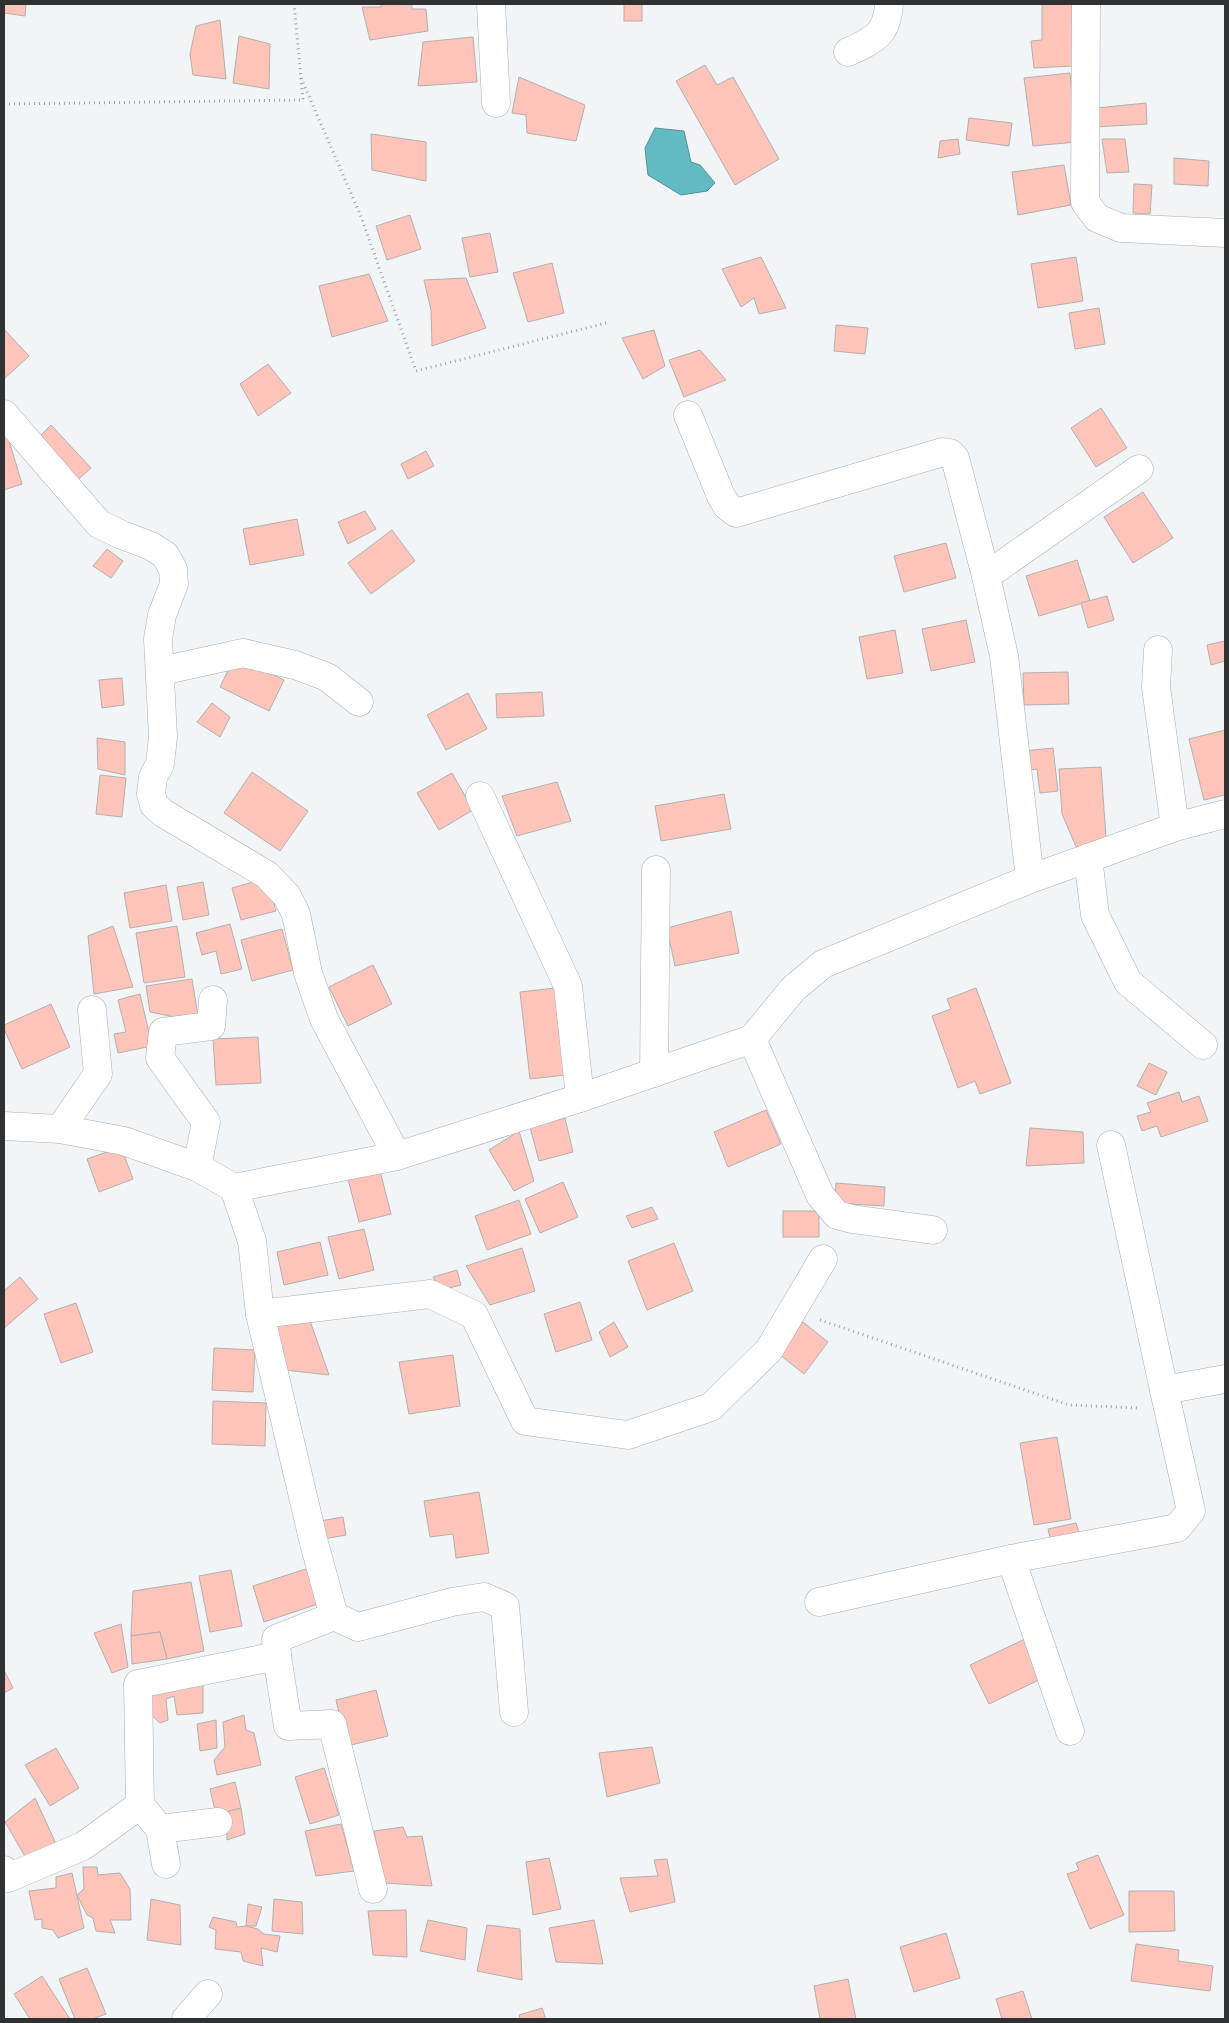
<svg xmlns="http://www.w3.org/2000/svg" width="1229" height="2023" font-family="Literata,serif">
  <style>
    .water { fill: #62bbc2; stroke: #539297 }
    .building { fill: #ffc4b9; stroke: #b4afae }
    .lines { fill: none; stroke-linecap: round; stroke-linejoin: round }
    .minor-casing { stroke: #aaadb1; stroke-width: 29 }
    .path { stroke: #9ea0a3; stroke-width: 3; stroke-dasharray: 1 4; stroke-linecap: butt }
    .minor { stroke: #fff; stroke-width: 28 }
  </style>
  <rect width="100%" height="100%" fill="#f1f5f8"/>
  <path class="water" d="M655 128 684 131 691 162 700 165 715 183 707 191 681 195 648 175 645 148Z"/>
  <g class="building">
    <path d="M4 4H26L25 16 4 13Z"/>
    <path d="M381 4H412V9H426L428 31 370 40 362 7H381Z"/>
    <rect x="624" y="4" width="18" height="17"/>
    <path d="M1042 4H1075L1073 66 1034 68 1031 41 1042 40Z"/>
    <path d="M220 20 226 79 193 75 190 54 196 26Z"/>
    <path d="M239 36 270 44 269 89 233 83Z"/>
    <path d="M473 37 477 82 418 86 423 42Z"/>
    <path d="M705 65 717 85 733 77 779 159 735 185 676 81Z"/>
    <path d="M1070 73 1076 142 1033 146 1024 78Z"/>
    <path d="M519 77 585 105 576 141 527 133 526 115 512 113Z"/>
    <path d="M1146 103 1147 124 1095 127 1097 108Z"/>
    <path d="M969 118 1012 123 1009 146 966 140Z"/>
    <path d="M371 134 426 142V181L372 170Z"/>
    <path d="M958 139 960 154 938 158 940 141Z"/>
    <path d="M1102 139H1125L1129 172 1107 173Z"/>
    <path d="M1174 158 1209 161 1208 186 1174 184Z"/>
    <path d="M1064 165 1071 205 1018 215 1012 172Z"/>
    <path d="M1134 184 1152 185 1150 214 1133 213Z"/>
    <path d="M410 215 421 249 387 260 376 226Z"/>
    <path d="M490 233 498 272 470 277 462 238Z"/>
    <path d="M761 257 786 308 759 314 754 298 741 307 722 269Z"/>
    <path d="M1076 257 1083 301 1038 308 1031 264Z"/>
    <path d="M552 263 564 313 528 322 513 273Z"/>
    <path d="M369 274 388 321 332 337 319 286Z"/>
    <path d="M466 278 486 328 432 346 431 310 424 280Z"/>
    <path d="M1099 308 1105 344 1075 349 1069 313Z"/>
    <path d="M836 325 868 328 865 354 834 351Z"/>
    <path d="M4 329 29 356 4 379Z"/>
    <path d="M654 330 665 366 643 379 622 338Z"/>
    <path d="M700 350 726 380 684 397 669 360Z"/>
    <path d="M268 364 291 393 258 416 240 384Z"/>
    <path d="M1101 408 1127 448 1096 467 1071 428Z"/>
    <path d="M51 425 91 468 72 485 34 442Z"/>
    <path d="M7 434 22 484 4 490V436Z"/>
    <path d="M426 451 434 466 408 479 401 464Z"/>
    <path d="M1143 492 1173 538 1133 563 1104 517Z"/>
    <path d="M365 511 376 529 348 544 338 522Z"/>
    <path d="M297 519 304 555 250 565 243 529Z"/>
    <path d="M392 530 415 561 371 594 348 563Z"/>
    <path d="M946 543 956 578 904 592 894 556Z"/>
    <path d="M107 549 123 561 111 578 93 566Z"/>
    <path d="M1077 560 1090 601 1039 616 1026 576Z"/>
    <path d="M1107 596 1114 620 1088 628 1081 603Z"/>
    <path d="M966 620 975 662 931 671 922 629Z"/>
    <path d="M895 630 903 673 867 679 859 637Z"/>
    <path d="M1225 641V661L1211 665 1207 645Z"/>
    <path d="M235 656 284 680 269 711 220 687Z"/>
    <path d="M1068 672 1069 704 1024 705 1023 673Z"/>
    <path d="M122 678 124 705 102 708 99 680Z"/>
    <path d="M542 692 544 716 497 718 496 694Z"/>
    <path d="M468 693 487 729 446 750 427 715Z"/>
    <path d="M212 703 230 717 220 737 197 722Z"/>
    <path d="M1225 730V795L1204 800 1189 739Z"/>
    <path d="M97 738 125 742V775L98 769Z"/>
    <path d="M1053 748 1058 791 1040 793 1037 769 1025 771 1023 751Z"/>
    <path d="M1101 767 1106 838 1077 849 1062 814 1059 769Z"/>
    <path d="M252 772 308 811 280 851 224 813Z"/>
    <path d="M452 773 473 810 439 830 417 793Z"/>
    <path d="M100 775 126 778 122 817 96 814Z"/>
    <path d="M557 782 571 821 517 836 502 796Z"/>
    <path d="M724 794 731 829 661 841 655 806Z"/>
    <path d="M267 878 276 911 241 920 232 888Z"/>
    <path d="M203 882 209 915 183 920 177 887Z"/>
    <path d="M166 885 172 921 130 928 124 893Z"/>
    <path d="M731 911 739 953 675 966 667 928Z"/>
    <path d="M230 924 242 969 221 974 216 951 202 955 196 933Z"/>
    <path d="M113 926 133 987 94 994 88 936Z"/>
    <path d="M177 926 185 977 144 983 136 933Z"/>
    <path d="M282 929 293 970 252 981 241 940Z"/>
    <path d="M373 965 392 1004 348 1026 329 987Z"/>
    <path d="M192 979 199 1022 150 1012 146 986Z"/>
    <path d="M555 988 566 1075 530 1079 520 992Z"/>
    <path d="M976 988 1011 1083 980 1094 975 1081 958 1088 932 1016 951 1009 947 999Z"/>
    <path d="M140 994 152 1046 118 1053 114 1034 126 1032 118 1000Z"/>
    <path d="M51 1004 70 1047 22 1069 4 1029V1025Z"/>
    <path d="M258 1037 261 1083 216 1085 213 1039Z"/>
    <path d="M1149 1063 1167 1072 1156 1095 1137 1086Z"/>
    <path d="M1179 1092 1182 1102 1199 1096 1208 1121 1161 1137 1157 1126 1142 1131 1137 1116 1151 1112 1147 1103Z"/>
    <path d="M766 1110 781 1144 728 1167 714 1132Z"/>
    <path d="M565 1118 573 1152 539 1161 530 1127Z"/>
    <path d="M1030 1128 1083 1132 1084 1163 1026 1166Z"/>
    <path d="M519 1131 534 1181 514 1191 489 1150Z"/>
    <path d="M121 1147 133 1179 99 1192 87 1159Z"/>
    <path d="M380 1171 391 1214 359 1222 348 1179Z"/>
    <path d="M563 1182 578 1217 540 1233 525 1199Z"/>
    <path d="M836 1183 885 1187 884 1206 835 1203Z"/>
    <path d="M519 1200 531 1234 487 1250 475 1216Z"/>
    <path d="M652 1207 658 1219 632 1228 626 1216Z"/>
    <rect x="783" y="1211" width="36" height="26"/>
    <path d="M364 1229 374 1270 339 1279 328 1237Z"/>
    <path d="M320 1242 328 1275 284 1285 277 1252Z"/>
    <path d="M674 1243 693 1291 647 1310 628 1261Z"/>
    <path d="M522 1248 535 1291 490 1305 466 1266Z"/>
    <path d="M457 1270 461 1285 441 1290 433 1277Z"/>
    <path d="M20 1277 38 1299 4 1328V1291Z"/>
    <path d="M580 1302 592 1340 556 1352 544 1314Z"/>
    <path d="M76 1303 93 1352 61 1363 44 1314Z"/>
    <path d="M308 1315 329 1375 276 1369 267 1319Z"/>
    <path d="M614 1322 628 1347 610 1357 599 1332Z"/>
    <path d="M803 1322 828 1342 804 1374 779 1354Z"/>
    <path d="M214 1348 255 1350 253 1392 212 1390Z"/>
    <path d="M453 1355 460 1406 409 1414 399 1362Z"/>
    <path d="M213 1401 266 1403 265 1446 212 1444Z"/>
    <path d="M1057 1437 1071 1519 1034 1525 1020 1443Z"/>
    <path d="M479 1492 489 1553 456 1558 453 1534 430 1537 424 1501Z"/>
    <path d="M343 1517 346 1535 324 1539 320 1521Z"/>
    <path d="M1076 1523 1080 1536 1051 1542 1048 1529Z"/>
    <path d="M312 1567 321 1603 264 1622 253 1586Z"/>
    <path d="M231 1570 242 1626 210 1632 199 1576Z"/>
    <path d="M191 1582 204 1651 167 1659 160 1632 131 1636 133 1591Z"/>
    <path d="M121 1624 128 1667 112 1673 94 1633Z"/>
    <path d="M160 1632 167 1659 132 1664 131 1636Z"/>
    <path d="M1025 1639 1043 1678 989 1704 970 1665Z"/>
    <path d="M4 1670 13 1688 4 1693Z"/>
    <path d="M203 1677V1713L177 1715 174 1696 166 1699 168 1720 160 1723 149 1713 145 1688Z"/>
    <path d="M376 1690 388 1736 347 1746 336 1700Z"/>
    <path d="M244 1715 246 1730 254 1733 261 1765 217 1775 214 1760 225 1747 223 1722Z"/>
    <path d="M216 1720 217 1748 200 1751 197 1724Z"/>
    <path d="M652 1747 660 1783 607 1797 599 1753Z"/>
    <path d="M56 1748 79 1788 50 1806 25 1765Z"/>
    <path d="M324 1768 339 1815 310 1824 295 1777Z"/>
    <path d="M235 1782 241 1808 216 1815 210 1789Z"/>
    <path d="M35 1798 57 1846 26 1858 5 1822Z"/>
    <path d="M241 1808 245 1834 227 1840 226 1812Z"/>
    <path d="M341 1824 354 1871 316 1876 305 1831Z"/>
    <path d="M403 1827 407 1837 422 1836 432 1886 384 1883 374 1831Z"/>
    <path d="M1098 1855 1124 1915 1090 1929 1067 1874 1079 1870 1076 1863Z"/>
    <path d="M549 1858 561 1909 533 1915 526 1862Z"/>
    <path d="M667 1859 675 1902 630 1912 620 1878 658 1876 654 1860Z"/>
    <path d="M83 1867H97L98 1875 120 1873 130 1889 131 1920H110L115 1933 96 1931 93 1918 87 1915 77 1895 84 1889Z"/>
    <path d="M72 1873 84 1928 58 1938 53 1930 42 1928V1919L35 1920 29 1891 56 1888V1877Z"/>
    <path d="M1129 1891H1174L1175 1931 1129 1932Z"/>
    <path d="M151 1899 180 1905 181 1945 147 1940Z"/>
    <path d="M274 1899 302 1902 303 1934 272 1931Z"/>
    <path d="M248 1904 262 1907 256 1926H246Z"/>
    <path d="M406 1910 407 1957 373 1955 368 1911Z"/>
    <path d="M213 1917 236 1922 237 1927 246 1926 258 1929 264 1934 280 1936 277 1952 261 1948 263 1966 243 1961 241 1952 215 1949 216 1930 209 1927Z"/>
    <path d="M428 1920 467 1928 465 1960 420 1951Z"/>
    <path d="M594 1920 603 1964 556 1962 549 1928Z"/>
    <path d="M487 1925 520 1929 522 1980 477 1971Z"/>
    <path d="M946 1933 960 1978 914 1992 900 1947Z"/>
    <path d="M1136 1944 1179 1950 1178 1961 1213 1966 1210 1991 1131 1981Z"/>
    <path d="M87 1968 106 2014 92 2019H75L59 1979Z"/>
    <path d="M42 1976 70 2019H30L14 1994Z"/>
    <path d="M848 1979 856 2019H820L814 1986Z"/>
    <path d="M1023 1991 1032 2019H1002L996 1999Z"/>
    <path d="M542 2008 546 2019H520L519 2015Z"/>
  </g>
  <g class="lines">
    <defs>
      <g id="minor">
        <path d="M491 4 496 103"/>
        <path d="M1086 4 1085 202 1097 218 1121 228 1225 233"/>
        <path d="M848 52C874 40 887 35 889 4"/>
        <path d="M4 414 99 524 122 535 151 546 165 555 173 569 174 584 162 615 158 639 163 737 160 764 153 777 151 794 154 805 163 813 267 875 287 896 296 914 308 973 324 1019 397 1156"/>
        <path d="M688 415 721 496 727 506 736 513 943 452 950 453 955 458 986 576"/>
        <path d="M1158 650 1156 687 1175 827"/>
        <path d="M161 671 243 653 295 665 327 677 359 702"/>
        <path d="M480 796 568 986 580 1098"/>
        <path d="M1088 858 1095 915 1128 982 1203 1045"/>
        <path d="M1030 879 1004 656 986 576 1139 469"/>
        <path d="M752 1039 820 1195 837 1215 852 1219 933 1230"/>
        <path d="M654 1073 656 870"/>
        <path d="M4 1126 60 1129 124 1141 197 1167 234 1188 252 1241 260 1314 314 1543 334 1616 358 1627 452 1602 484 1597 505 1606 514 1712"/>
        <path d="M60 1129 98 1074 92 1010"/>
        <path d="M1111 1145 1164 1390 1225 1379"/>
        <path d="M197 1167 206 1122 160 1058 163 1032 211 1026 213 1000"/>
        <path d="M234 1188 397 1156 580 1098 752 1039 793 989 823 964 1030 879 1175 827 1225 814"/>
        <path d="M260 1314 430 1294 474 1315 525 1421 628 1435 711 1407 769 1350 823 1259"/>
        <path d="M1011 1559 1070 1731"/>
        <path d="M819 1602 1011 1559 1177 1528 1191 1511 1164 1390"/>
        <path d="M334 1616 276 1639 277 1656 288 1726 332 1724 373 1889"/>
        <path d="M140 1805 160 1829 218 1822"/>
        <path d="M160 1829 166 1864"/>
        <path d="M4 1870 8 1878 83 1846 140 1805 138 1684 277 1656"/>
        <path d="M186 2019 208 1994"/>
      </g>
    </defs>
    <use href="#minor" class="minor-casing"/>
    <g class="path">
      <path d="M301 78 360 214 416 371 610 322"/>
      <path d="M4 104 303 100 294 4"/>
      <path d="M820 1320 1069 1405 1139 1408"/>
    </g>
    <use href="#minor" class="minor"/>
  </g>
  <rect width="1229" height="2023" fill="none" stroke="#303133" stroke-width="10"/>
</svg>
